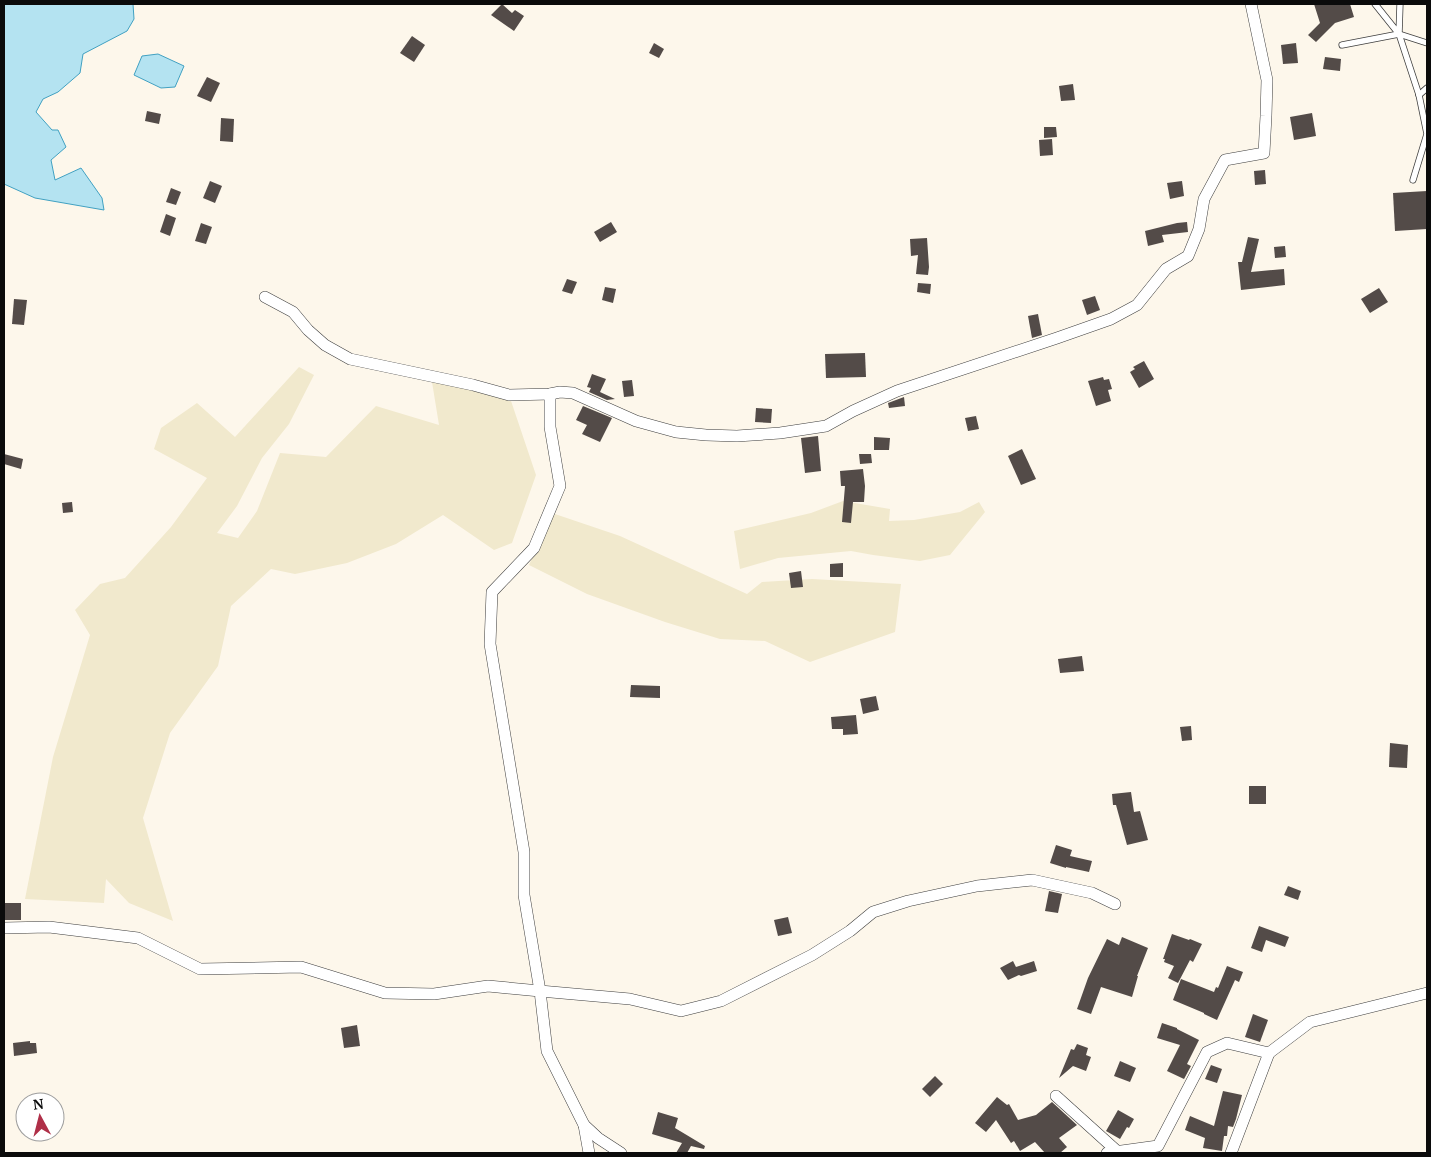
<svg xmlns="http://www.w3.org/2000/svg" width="1431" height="1157" font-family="'PT Serif',serif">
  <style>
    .farmland { fill: #f1e9cd }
    .water { fill: #b4e3f1; stroke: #41a1c2 }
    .building { fill: #534b48 }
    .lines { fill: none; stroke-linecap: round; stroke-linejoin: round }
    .service-casing { stroke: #3e3e3e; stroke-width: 7 }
    .minor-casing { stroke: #3e3e3e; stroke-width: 12 }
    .service { stroke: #fff; stroke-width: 5.5 }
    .minor { stroke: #fff; stroke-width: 11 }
  </style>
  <rect width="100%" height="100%" fill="#fdf7eb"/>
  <g class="farmland">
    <path d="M299 367 314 375 289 424 262 458 237 506 217 533 238 538 257 511 280 453 326 457 376 406 439 425 432 382 509 395 536 475 512 543 494 550 443 515 396 544 347 563 295 574 271 569 231 606 218 666 170 733 143 818 173 921 129 903 106 879 104 903 25 899 53 757 90 635 75 610 100 584 125 578 171 527 207 478 154 449 161 428 197 403 235 437Z"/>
    <path d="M843 501 890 509 889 521 914 520 960 512 979 502 985 512 950 555 920 561 873 555 851 551 778 558 740 569 734 531 811 513Z"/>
    <path d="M552 513 620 536 747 594 762 582 812 579 901 584 895 632 810 662 765 641 720 639 665 622 587 594 529 565Z"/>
  </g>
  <g class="water">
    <path d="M4 4H133L134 19 127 31 83 54 80 73 58 92 43 99 36 112 52 130H58L66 147 51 160 55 180 81 168 102 198 104 210 35 198 4 184Z"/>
    <path d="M158 54 184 66 175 87 161 88 134 75 142 56Z"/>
  </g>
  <g class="building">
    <path d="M502 4 512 13 515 10 524 16 514 31 491 15Z"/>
    <path d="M1314 4H1350L1354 17 1335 23 1316 42 1308 35 1320 23Z"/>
    <path d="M412 36 425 45 414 62 400 53Z"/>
    <path d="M654 43 664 49 659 58 649 53Z"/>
    <path d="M1296 43 1298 63 1283 64 1281 45Z"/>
    <path d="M1325 57 1341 59 1340 71 1323 69Z"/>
    <path d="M207 77 220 83 211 102 197 96Z"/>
    <path d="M1073 84 1075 100 1061 101 1059 86Z"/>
    <path d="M147 111 161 114 159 124 145 121Z"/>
    <path d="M1312 113 1316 136 1294 140 1290 117Z"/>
    <path d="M221 118 234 119 233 142 220 141Z"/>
    <path d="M1044 127H1056L1057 137 1044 138Z"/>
    <path d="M1052 139 1053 155 1040 156 1039 140Z"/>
    <path d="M1265 170 1266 184 1255 185 1254 171Z"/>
    <path d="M210 181 222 186 215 203 203 198Z"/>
    <path d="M1182 181 1184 196 1170 199 1167 183Z"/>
    <path d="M171 188 181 192 176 205 166 202Z"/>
    <path d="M1427 191V229L1395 231 1393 193Z"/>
    <path d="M166 214 176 218 170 236 160 232Z"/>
    <path d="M611 222 617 232 600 242 594 232Z"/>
    <path d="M1187 222 1188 232 1162 235 1164 242 1148 246 1145 231 1177 223Z"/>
    <path d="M201 223 212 227 206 244 195 241Z"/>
    <path d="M1248 237 1259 239 1251 272 1284 269 1285 285 1241 290 1238 262H1242Z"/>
    <path d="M927 238 929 267 928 275 916 274 918 255 911 256 910 239Z"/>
    <path d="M1285 246 1286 257 1275 258 1274 247Z"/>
    <path d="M567 279 577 282 572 294 562 291Z"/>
    <path d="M918 283 931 284 930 294 917 292Z"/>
    <path d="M605 287 616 289 613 303 602 300Z"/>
    <path d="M1379 288 1388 302 1370 313 1361 299Z"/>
    <path d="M1095 296 1100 310 1087 315 1082 300Z"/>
    <path d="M14 299 27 300 24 325 12 324Z"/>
    <path d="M1038 314 1042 335 1032 338 1028 316Z"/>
    <path d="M865 353 866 377 826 378 825 354Z"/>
    <path d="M1144 361 1154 379 1139 388 1130 372 1135 369 1133 367Z"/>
    <path d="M592 374 606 379 600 392 615 399 607 400 589 392 591 388 587 387Z"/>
    <path d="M1103 377 1104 380 1109 379 1112 389 1108 390 1111 401 1096 406 1088 381Z"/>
    <path d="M632 380 634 396 624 397 622 381Z"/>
    <path d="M904 397 905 406 889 408 888 403Z"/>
    <path d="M583 406 612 418 600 442 582 434 587 425 576 420Z"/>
    <path d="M756 408 772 409 771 423 755 422Z"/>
    <path d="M976 416 979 429 968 431 965 418Z"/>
    <path d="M818 436 821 471 805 473 801 438Z"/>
    <path d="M874 437 890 438 889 450H874Z"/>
    <path d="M1022 449 1036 479 1021 485 1008 456Z"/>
    <path d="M4 454 23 459 21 469 4 464Z"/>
    <path d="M859 454H871L872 463 860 464Z"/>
    <path d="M863 469 865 486 864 502H853L851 523 842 522 845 486H841L840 471Z"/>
    <path d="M72 502 73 512 63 513 62 503Z"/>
    <path d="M843 563V577H830V564Z"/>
    <path d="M801 571 803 587 791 588 789 573Z"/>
    <path d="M1082 656 1084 671 1060 673 1058 659Z"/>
    <path d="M631 685 660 686V698L630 697Z"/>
    <path d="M876 696 879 710 863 714 860 699Z"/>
    <path d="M856 715 858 734 843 735V729H832L831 717Z"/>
    <path d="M1191 726 1192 740 1182 741 1180 727Z"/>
    <path d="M1390 743 1408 745 1407 768 1389 767Z"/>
    <rect x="1249" y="786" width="17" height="18"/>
    <path d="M1131 792 1134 812 1140 811 1148 840 1127 845 1116 805H1113L1112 794Z"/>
    <path d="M1056 845 1072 850 1070 856 1092 861 1089 872 1066 867V868L1050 863Z"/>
    <path d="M1288 886 1301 891 1298 900 1284 895Z"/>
    <path d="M1049 891 1062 894 1058 913 1045 911Z"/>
    <rect x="5" y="903" width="16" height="17"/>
    <path d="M788 917 792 933 778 936 774 920Z"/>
    <path d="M1259 926 1289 937 1285 947 1266 940 1262 952 1251 948Z"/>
    <path d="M1172 934 1189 940 1190 939 1202 944 1193 962 1190 960 1178 983 1168 978 1174 966 1164 962 1165 959H1163Z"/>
    <path d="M1122 937 1148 948 1137 976H1138L1132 997 1101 987 1091 1014 1077 1009 1088 978 1107 939 1119 945Z"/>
    <path d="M1013 961 1016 967 1034 961 1037 971 1021 976 1019 975 1008 980 1000 968Z"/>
    <path d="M1227 966 1243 972 1239 982 1235 980 1217 1020 1204 1014V1013L1173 1000 1181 979 1214 992 1216 987 1218 988Z"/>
    <path d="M1253 1014 1268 1020 1260 1042 1245 1037Z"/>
    <path d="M1162 1023 1177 1028V1029L1199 1040 1187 1064 1191 1066 1184 1079 1167 1071 1180 1045 1157 1038Z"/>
    <path d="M357 1025 360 1046 344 1048 341 1028Z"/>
    <path d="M30 1041V1043H36L37 1053 14 1056 13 1043Z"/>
    <path d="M1077 1044 1088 1048 1086 1055 1091 1057 1086 1071 1073 1066 1059 1078 1071 1049 1074 1050Z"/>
    <path d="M1120 1061 1136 1068 1130 1082 1114 1076Z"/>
    <path d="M1211 1065 1222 1069 1217 1083 1205 1079Z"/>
    <path d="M935 1076 943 1084 930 1097 922 1089Z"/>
    <path d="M1223 1091 1242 1095 1236 1119 1233 1127 1228 1126 1227 1136H1224L1222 1151 1203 1148 1205 1138 1185 1130 1190 1116 1214 1126Z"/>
    <path d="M997 1097 1007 1105 1009 1104 1018 1120 1036 1115 1052 1102 1077 1125 1059 1138 1067 1147 1060 1153H1045L1035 1142 1020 1151 1014 1141 1011 1143 996 1120 986 1132 975 1123Z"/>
    <path d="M1118 1110 1134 1119 1129 1128 1127 1127 1120 1139 1106 1131Z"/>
    <path d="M658 1112 678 1118 675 1128 705 1146 704 1149 691 1146 687 1153H676L682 1143 652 1134Z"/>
  </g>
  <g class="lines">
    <defs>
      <g id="service">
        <path d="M1375 4 1399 34 1400 4"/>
        <path d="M1399 34 1419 95 1427 134 1413 180"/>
        <path d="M1342 45 1399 34 1427 43"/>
        <path d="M1419 95 1427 88"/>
      </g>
      <g id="minor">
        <path d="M265 297 293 312 308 330 325 345 350 359 473 385 509 395 550 394 560 392 573 393 636 421 676 432 706 435 737 436 780 433 826 426 853 411 897 391 1057 338 1111 319 1137 305 1166 269 1188 256 1199 229 1204 199 1225 160 1264 153 1266 116 1267 80 1251 4"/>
        <path d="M550 394V427L560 486 534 548 492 592 490 644 524 852V895L540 991 630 999 681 1011 721 1001 812 955 850 931 873 912 908 901 977 886 1032 880 1092 893 1115 904"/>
        <path d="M4 928 49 927 138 938 200 969 301 967 385 993 434 994 488 986 540 991 547 1051 584 1125 589 1153"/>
        <path d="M1056 1096 1118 1152"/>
        <path d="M584 1125 598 1138 621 1153"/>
        <path d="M1107 1153 1158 1146 1207 1052 1227 1043 1269 1053 1310 1022 1427 993"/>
        <path d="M1231 1153 1269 1053"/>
      </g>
    </defs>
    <use href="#service" class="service-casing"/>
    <use href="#minor" class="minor-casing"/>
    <use href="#service" class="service"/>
    <use href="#minor" class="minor"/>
  </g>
  <rect width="1431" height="1157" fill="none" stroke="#0b0b0b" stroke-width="10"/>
  <g transform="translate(40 1117) rotate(353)"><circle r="24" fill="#ffffff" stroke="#9d9d9d"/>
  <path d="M0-4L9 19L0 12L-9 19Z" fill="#af2f48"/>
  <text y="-8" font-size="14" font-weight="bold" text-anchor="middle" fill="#0b0b0b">N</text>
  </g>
</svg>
